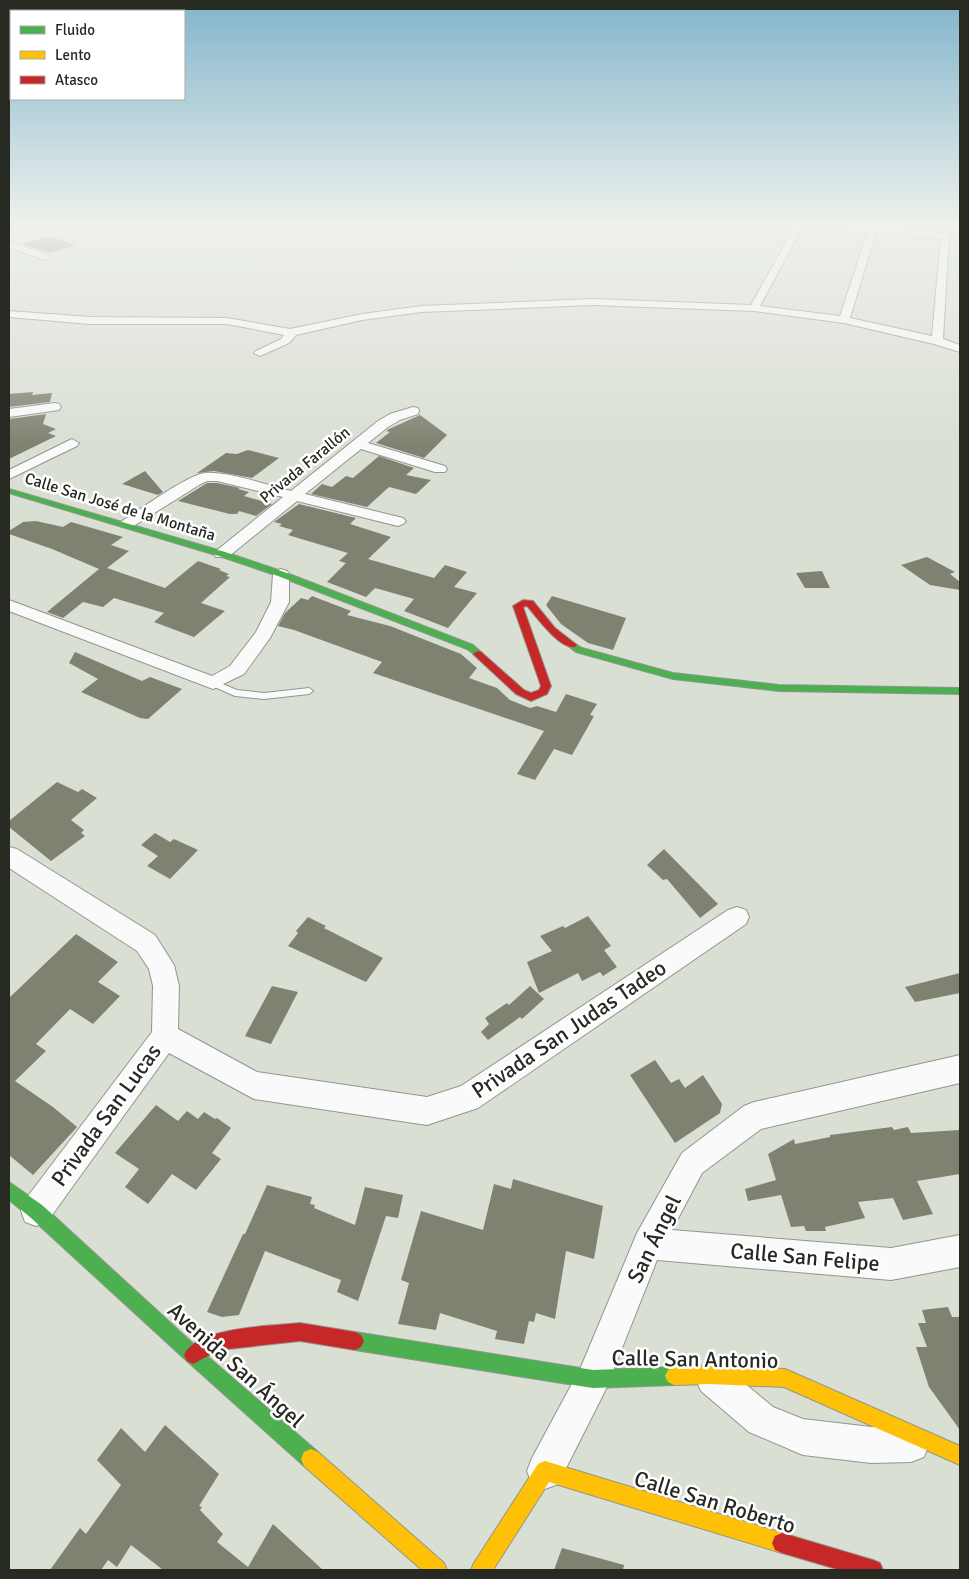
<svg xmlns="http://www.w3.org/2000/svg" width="969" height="1579" font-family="Signika,sans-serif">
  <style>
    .building { fill: #808271 }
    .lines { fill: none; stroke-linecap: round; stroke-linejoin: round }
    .lane-casing { stroke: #92968e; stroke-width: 2 }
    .street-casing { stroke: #92968e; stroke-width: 2 }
    .fast-casing { stroke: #92968e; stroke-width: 2 }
    .slow-casing { stroke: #92968e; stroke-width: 2 }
    .jam-casing { stroke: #92968e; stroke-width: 2 }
    .lane { fill: #f9faf9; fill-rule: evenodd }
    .street { fill: #f9faf9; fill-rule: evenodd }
    .fast { fill: #4caf50; fill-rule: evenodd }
    .slow { fill: #ffc107; fill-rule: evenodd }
    .jam { fill: #c62828; fill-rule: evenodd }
    .labels { text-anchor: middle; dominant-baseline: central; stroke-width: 5; stroke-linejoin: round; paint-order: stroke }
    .far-street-label { font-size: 16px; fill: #272a23; stroke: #fff }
    .near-street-label { font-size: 22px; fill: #272a23; stroke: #fff }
  </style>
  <rect width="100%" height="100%" fill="#dadfd4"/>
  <g class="building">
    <path d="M50 236 76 245 50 253 22 244Z"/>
    <path d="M33 392 32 395 52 393 50 402 9 407V394Z"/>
    <path d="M46 414 43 424 56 429 48 433 56 436 9 459V419Z"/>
    <path d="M420 415 447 435 424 458 376 443 390 432 386 431 389 429Z"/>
    <path d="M248 450 279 458 252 478 214 471 197 473 226 453 237 454Z"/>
    <path d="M379 456 414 468 406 475 431 480 416 494 389 487 367 507 311 494 322 484 332 487 346 476 353 478Z"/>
    <path d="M145 471 163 492 158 495 122 484Z"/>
    <path d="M207 483H217L240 488 238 489 249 492 244 496 272 504 256 516 239 511 237 514H230L178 501Z"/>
    <path d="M299 504 356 518 350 524 391 537 368 559 434 578 445 565 467 572 454 587 477 593 448 628 404 611 414 599 375 588 366 597 327 582 346 563 339 561 348 553 288 535 293 530 279 526 282 524 274 522Z"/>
    <path d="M36 521 63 527 71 522 123 537 111 545 129 551 107 568 165 588 198 561 221 569 219 570 229 574 226 576 230 577 201 603 225 611 194 637 154 622 164 613 114 598 103 607 83 602 63 618 47 612 99 569 52 549 9 534V531L23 522Z"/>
    <path d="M927 557 955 572 950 574 960 582V590L930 585 901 565Z"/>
    <path d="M822 571 830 588H805L796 573Z"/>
    <path d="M312 596 351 611 347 615 390 626 461 654 477 668 469 678 497 688 510 700 530 708 537 706 556 712 566 694 597 704 590 715 594 716 572 755 554 749 535 780 517 774 544 731 373 673 382 662 294 630 278 626 285 613 301 598 308 600Z"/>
    <path d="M552 596 626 618 613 650 588 643 561 624 546 605Z"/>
    <path d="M75 652 142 681 150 677 182 689 148 719 140 718 81 692 98 679 69 663Z"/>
    <path d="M57 782 78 792 82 789 97 798 71 820 84 830 81 833 85 836 51 861 9 827V821Z"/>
    <path d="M155 833 170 842 174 839 198 850 170 879 147 866 158 856 141 845Z"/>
    <path d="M664 849 718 904 700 918 667 879 663 880 647 865Z"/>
    <path d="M588 916 611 946 604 950 617 967 603 976 600 972 582 981 578 973 539 993 527 962 552 951 540 936 563 926 565 928Z"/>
    <path d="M308 917 326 926 324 928 383 958 366 982 288 946 298 933 296 931Z"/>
    <path d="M76 934 118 962 98 982 120 996 93 1024 70 1009 36 1044 46 1051 15 1081 53 1107 77 1127 33 1175 9 1155V998Z"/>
    <path d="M960 973V993L915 1002 905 987Z"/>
    <path d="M272 986 298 992 271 1044 245 1036Z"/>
    <path d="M530 986 544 999 522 1019 520 1017 488 1040 481 1032 489 1024 485 1018 507 1003 509 1005Z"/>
    <path d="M655 1060 671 1083 679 1079 685 1088 703 1075 722 1104 720 1113 675 1143 630 1075Z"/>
    <path d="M156 1105 178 1121 187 1111 198 1119 204 1112 215 1119 217 1118 231 1128 212 1153 221 1159 196 1190 172 1174 148 1204 125 1187 139 1169 115 1153Z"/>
    <path d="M892 1127 894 1130 908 1127 911 1133 960 1130V1174L917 1181 933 1214 903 1220 893 1198 858 1202 865 1218 825 1227 826 1231H806L804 1226 791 1227 781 1195 748 1201 745 1189 776 1180 768 1154 794 1139 795 1144 830 1137V1135Z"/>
    <path d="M513 1179 603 1206 594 1259 566 1251 555 1319 536 1313 534 1322 529 1321 524 1344 495 1339 497 1331 440 1313 436 1330 398 1324 409 1283 401 1280 421 1211 483 1230 494 1184 511 1189Z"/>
    <path d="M267 1185 312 1197 310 1204 315 1205 314 1208 355 1225 365 1187 403 1195 398 1218 386 1216 358 1301 337 1292 341 1280 265 1251 239 1315 222 1317 207 1312 243 1234H245Z"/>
    <path d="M948 1307 952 1317H960V1430L929 1387 916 1347H927L918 1323H926L922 1310Z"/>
    <path d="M165 1425 219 1474 199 1506 202 1507 200 1510 223 1534 217 1542 248 1567 273 1524 323 1570H163L131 1545 117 1567 108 1560 101 1570H50L80 1528 86 1534 121 1485 97 1460 121 1428 145 1452Z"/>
    <path d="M562 1548 624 1565 623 1570H554Z"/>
  </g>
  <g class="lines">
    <defs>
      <path id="lane" d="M213 680 237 690 264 693 309 688 313 691 309 694 264 699 235 696 210 685 209 683Z"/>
      <g id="street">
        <path d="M796 224H804L760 306 840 316 868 231 822 227 818 224H851L949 234 943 339 960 345V352L934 344 844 323 754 311 593 305 421 312 362 320 296 335 289 343 260 356 254 353 256 351 281 339 284 335 227 324H90L9 317V311L90 317 227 318 290 329 362 314 421 306 593 299 751 305ZM876 232 941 238 932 336 850 318Z"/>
        <path d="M9 242 49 255 51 257 46 260 9 248Z"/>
        <path d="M55 403 59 404 61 407 59 410 9 417V409Z"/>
        <path d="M413 407 418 408 419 411 418 414 400 420 388 427 368 443 445 466 447 469 445 472H435L361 449 305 494 403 518 406 521 403 524 398 526 297 501 228 557H216L214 554 216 551 283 497 217 481H207L199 485 132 527H122L119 524 122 521C138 511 189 474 205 473 227 471 268 485 291 491L378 421 390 414Z"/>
        <path d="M72 439 79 443 77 446 9 479V470Z"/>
        <path d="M281 569 287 571 289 574V602L270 638 244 674 213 689 9 611V600L212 676 230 666 256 632 271 602 273 574 275 571Z"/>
        <path d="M9 847 17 849 155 935 174 965 179 986 178 1029 257 1072 427 1097 461 1086 728 910 737 907 746 910 749 917 746 924 478 1108 427 1125 254 1099 169 1053 47 1222 36 1226 25 1222 21 1211 25 1200 152 1032 153 986 149 969 137 951 9 868Z"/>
        <path d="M960 1055V1083L761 1129 702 1173 672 1230 891 1248 960 1235V1267L891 1280 657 1260 605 1391 558 1484 545 1489 532 1484 527 1471 532 1458 581 1367 637 1233 682 1153 744 1106 754 1102Z"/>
        <path d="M713 1362 725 1367 773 1407 803 1419 871 1427 911 1426 924 1431 929 1444 924 1457 911 1462 871 1463 803 1455 749 1432 701 1391 696 1379 701 1367Z"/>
      </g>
      <g id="fast">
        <path d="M9 489 225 552 284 572 473 645 483 654 478 657 467 649 278 576 219 556 9 493Z"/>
        <path d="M572 642 582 648 673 673 779 685 960 688V694L779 691 673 679 576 652 567 645Z"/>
        <path d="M9 1182 42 1205 199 1349 318 1452 321 1459 318 1466 311 1469 304 1466 187 1361 30 1217 9 1200Z"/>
        <path d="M355 1332 593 1370 674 1367 680 1370 683 1376 680 1382 674 1385 593 1388 355 1350 349 1347 346 1341 349 1335Z"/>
      </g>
      <g id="slow">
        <path d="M709 1366 785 1369 960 1446V1465L784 1387 709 1384 674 1385 668 1382 665 1376 668 1370 674 1367Z"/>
        <path d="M311 1449 318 1452 444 1563 447 1570H422L304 1466 301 1459 304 1452Z"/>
        <path d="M545 1461 782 1533 789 1536 792 1543 789 1550 782 1553 549 1482 493 1570H471L474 1563 538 1464Z"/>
      </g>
      <g id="jam">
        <path d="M523 600 533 601 555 628 577 645 575 647C560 650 537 617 527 606L523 607 551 686 547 694 531 701 516 694 473 654 478 651 481 652 524 690 531 693 539 690 541 686 513 606Z"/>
        <path d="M300 1323 355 1332 361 1335 364 1341 361 1347 355 1350 300 1341 219 1350 193 1364 187 1361 184 1355C196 1327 272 1326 300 1323Z"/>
        <path d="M782 1533 873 1560 880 1563 883 1570H840L782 1553 775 1550 772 1543 775 1536Z"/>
      </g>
    </defs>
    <use href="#lane" class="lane-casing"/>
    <use href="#street" class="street-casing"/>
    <use href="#fast" class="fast-casing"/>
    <use href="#slow" class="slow-casing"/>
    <use href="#jam" class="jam-casing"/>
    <use href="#lane" class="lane"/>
    <use href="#street" class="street"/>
    <use href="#fast" class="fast"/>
    <use href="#slow" class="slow"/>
    <use href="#jam" class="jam"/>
  </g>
  <linearGradient id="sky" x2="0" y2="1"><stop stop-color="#82b5cb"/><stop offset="0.5" stop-color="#eef1ec"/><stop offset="1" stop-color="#eef1ec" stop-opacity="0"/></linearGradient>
  <rect width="969" height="445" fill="url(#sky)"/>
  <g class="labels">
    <g class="far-street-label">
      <text transform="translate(305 465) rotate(-39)">Privada Farallón</text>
      <text transform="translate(120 507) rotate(17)">Calle San José de la Montaña</text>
    </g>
    <g class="near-street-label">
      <text transform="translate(569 1029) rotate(-34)">Privada San Judas Tadeo</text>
      <text transform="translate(106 1115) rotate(-54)">Privada San Lucas</text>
      <text transform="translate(654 1239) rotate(-64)">San Ángel</text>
      <text transform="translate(805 1257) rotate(5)">Calle San Felipe</text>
      <text transform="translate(695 1359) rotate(1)">Calle San Antonio</text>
      <text transform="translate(236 1365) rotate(42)">Avenida San Ángel</text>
      <text transform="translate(715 1502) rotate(17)">Calle San Roberto</text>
    </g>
  </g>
  <rect width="969" height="1579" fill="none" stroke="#272a23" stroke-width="20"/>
  <rect x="10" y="10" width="175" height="90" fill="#ffffff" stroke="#a9aaa7"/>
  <rect x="20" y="26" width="25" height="8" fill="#4caf50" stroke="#a9aaa7"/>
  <text x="55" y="35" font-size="15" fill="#272a23">Fluido</text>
  <rect x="20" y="51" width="25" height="8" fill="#ffc107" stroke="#a9aaa7"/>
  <text x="55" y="60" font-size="15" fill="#272a23">Lento</text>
  <rect x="20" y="76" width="25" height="8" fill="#c62828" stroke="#a9aaa7"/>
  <text x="55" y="85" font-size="15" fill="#272a23">Atasco</text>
</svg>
